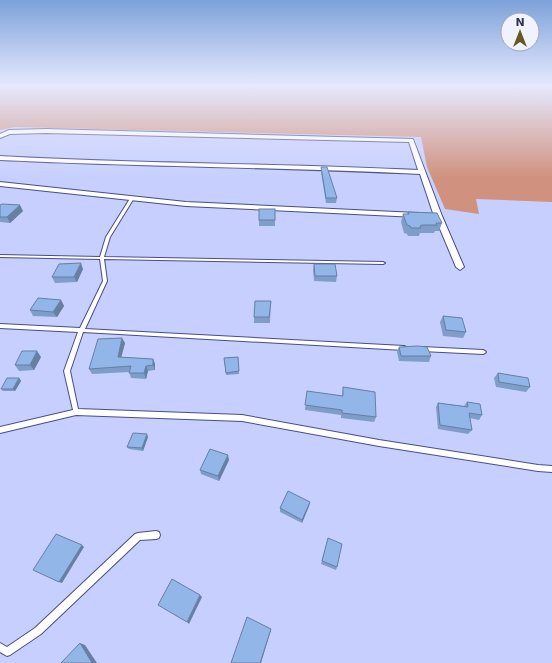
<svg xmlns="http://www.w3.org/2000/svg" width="552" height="663" font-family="'DejaVu Sans',sans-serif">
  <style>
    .green { fill: #d0917f }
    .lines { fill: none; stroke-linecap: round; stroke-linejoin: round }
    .lane-casing { stroke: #484e80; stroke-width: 2 }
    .street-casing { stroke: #484e80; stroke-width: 2 }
    .path { stroke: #8b91b6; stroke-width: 1; stroke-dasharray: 2 1; stroke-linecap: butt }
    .lane { fill: #fff; fill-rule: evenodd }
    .street { fill: #fff; fill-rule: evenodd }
    .wall { fill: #7e9dc8 }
    .shaded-wall { fill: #667fa2 }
    .building { fill: #92b6e8; stroke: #667fa2 }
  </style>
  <rect width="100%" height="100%" fill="#c7cffe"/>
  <path class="green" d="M0 85H552V202L476 199 479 214 445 209 427 167 421 137 15 127 0 130Z"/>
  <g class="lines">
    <defs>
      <g id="lane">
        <path d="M131 197 134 198 110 237 104 257 383 262 385 263 383 264 104 259 107 281 85 329 404 346 406 347 407 348 406 349 404 350 83 332 70 371 78 409 242 415 379 440 538 465 552 466V472L538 471 379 446 242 421 76 415 0 433V427L73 410 64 371 78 332 0 328V324L80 328 103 281 100 259 0 257V255L100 257 106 237Z"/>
        <path d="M422 347 483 350 485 351 486 352 485 353 483 354 422 351 420 350 419 349 420 348Z"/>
        <path d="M156 531 159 532 160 535 159 538 156 539 140 540 41 634 10 655 7 656 0 652V643L7 647 35 628 135 534 138 533Z"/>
      </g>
      <g id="street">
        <path d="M46 129 413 139 442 216 464 267 460 270 456 267 435 217 431 215 433 213 420 174C280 167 140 167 0 160V156C139 164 279 163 418 170L409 142 46 133 10 134 0 138V134L9 130Z"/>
        <path d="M0 182 186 202 417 213 421 215 417 217 186 206 0 186Z"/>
      </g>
    </defs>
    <use href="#lane" class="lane-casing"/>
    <use href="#street" class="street-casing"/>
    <path class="path" d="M500 85 552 107"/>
    <use href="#lane" class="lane"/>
    <use href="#street" class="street"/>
  </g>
  <g class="wall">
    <path d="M321 167 337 198 336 203H326L321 172Z"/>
    <path d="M0 205 23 211 10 223 0 222Z"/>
    <path d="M275 209V226H259V220Z"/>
    <path d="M408 212 442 223 439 231H435L434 233H420L419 236H408L407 234 404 233 401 222 403 214H407Z"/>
    <path d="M314 264 337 276 336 282 314 281 313 270Z"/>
    <path d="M83 269 77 282 55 283 52 277Z"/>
    <path d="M61 300 64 306 57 317 33 316 30 310Z"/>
    <path d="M271 301 270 323H254V317Z"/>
    <path d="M443 316 466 332 463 338 443 336 440 322Z"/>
    <path d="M125 343 121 357 153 359 155 364V370L148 371 146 379 131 378 129 372 92 374 89 369Z"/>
    <path d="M399 347 431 356 429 362 399 361 397 352Z"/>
    <path d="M41 357 34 370 19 371 15 365Z"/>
    <path d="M238 357 239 374 226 375 224 358Z"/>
    <path d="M498 373 530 387 526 392 496 387 494 378Z"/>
    <path d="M19 378 21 381 15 391H3L1 389Z"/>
    <path d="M343 387 376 417 374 422 341 418V415L305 410 307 391 342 396Z"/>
    <path d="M467 402 482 415 479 420 470 418 472 430 468 434 438 429 436 407 438 403 464 406Z"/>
    <path d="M148 437 143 451 129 449 127 447Z"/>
    <path d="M229 460 219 481 201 474 200 470Z"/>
    <path d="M310 502 309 506 302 523 280 512V508Z"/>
    <path d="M328 538 337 567 336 570 321 564Z"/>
  </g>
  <g class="shaded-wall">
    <path d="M20 205 23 211 10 223 7 217Z"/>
    <path d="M81 263 83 269 77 282 74 277Z"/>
    <path d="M61 300 64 306 57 317 53 312Z"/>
    <path d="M122 338 125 343 120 362 118 357Z"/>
    <path d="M37 351 41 357 34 370 30 365Z"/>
    <path d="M153 359 155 364V370L153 365Z"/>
    <path d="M146 366 148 371 146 379 144 373Z"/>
    <path d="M19 378 21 381 15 391 13 389Z"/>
    <path d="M147 434 148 437 143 451 142 448Z"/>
    <path d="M228 455 229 460 219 481 218 476Z"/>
    <path d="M310 502 309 506 302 523V520Z"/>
    <path d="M82 545 84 547 62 583 59 582Z"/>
    <path d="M200 595 202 597 189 624 187 622Z"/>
    <path d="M271 629V630L261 663H260Z"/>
    <path d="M80 643 85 645 97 663H92Z"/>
  </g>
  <g class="building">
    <path d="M321 167H327L337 198H326Z"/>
    <path d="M2 204 20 205 7 217H0V205Z"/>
    <rect x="259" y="209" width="16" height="11"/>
    <path d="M408 212 437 213 442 223H436L437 225H422L420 226 421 228H411L410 226 407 225 403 214H409Z"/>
    <path d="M81 263 74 277H52L59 264Z"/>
    <path d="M314 264H335L337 276H315Z"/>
    <path d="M38 298 61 300 53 312 30 310Z"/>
    <path d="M255 301H271L269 317H254Z"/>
    <path d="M443 316 462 318 466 332 446 330Z"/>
    <path d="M122 338 118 357 153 359V365L146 366 144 373H129L131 366 89 369 98 339Z"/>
    <path d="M418 346 427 347 431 356H401L399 347Z"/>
    <path d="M22 351H37L30 365H15Z"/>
    <path d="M238 357 239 371 226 373 224 358Z"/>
    <path d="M498 373 528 378 530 387 499 382Z"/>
    <path d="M7 378H19L13 389H1Z"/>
    <path d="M343 387 375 392 376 417 342 413V410L305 405 307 391 343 396Z"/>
    <path d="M467 402 480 404 482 415 469 413 472 430 440 425 438 403 468 407Z"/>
    <path d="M133 433 147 434 142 448 127 447Z"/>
    <path d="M210 449 228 455 218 476 200 470Z"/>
    <path d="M288 491 310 502 302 520 280 508Z"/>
    <path d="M56 534 82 545 59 582 33 570Z"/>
    <path d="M328 538 342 544 337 567 322 561Z"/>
    <path d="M172 579 200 595 187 622 158 605Z"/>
    <path d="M247 617 271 629 260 663H231Z"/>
    <path d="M80 643 92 663H61Z"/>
  </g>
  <linearGradient id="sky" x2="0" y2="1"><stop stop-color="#7da2d9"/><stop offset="0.48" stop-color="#e6e9ff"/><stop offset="1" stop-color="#e6e9ff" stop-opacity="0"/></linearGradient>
  <rect width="552" height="178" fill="url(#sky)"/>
  <g transform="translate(520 32)"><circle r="19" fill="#f0f2fe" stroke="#a3a6b6"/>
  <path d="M0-3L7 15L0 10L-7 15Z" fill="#645925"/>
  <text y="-6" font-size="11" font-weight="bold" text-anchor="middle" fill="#30334a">N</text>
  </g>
</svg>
